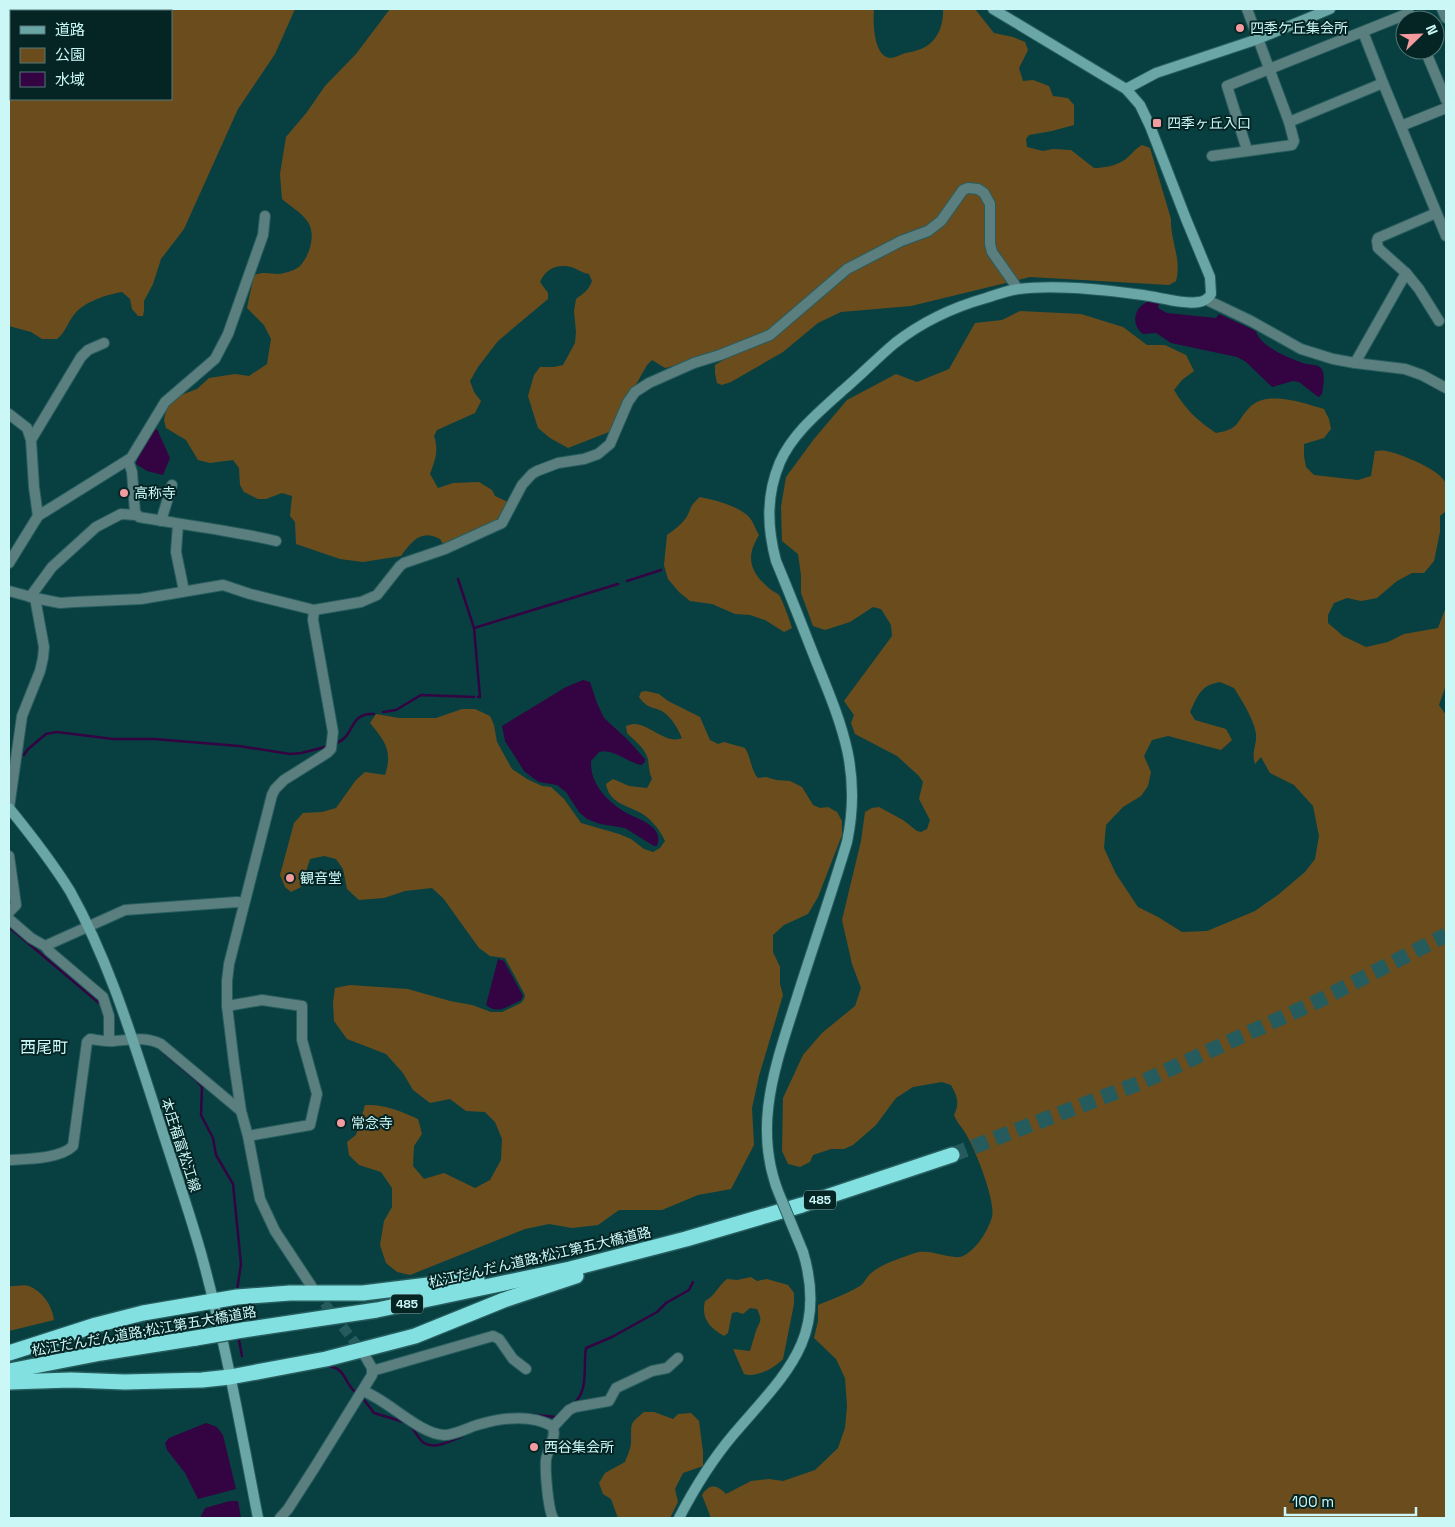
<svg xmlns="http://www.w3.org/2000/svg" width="1455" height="1527" font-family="'Space Grotesk','Noto Sans JP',sans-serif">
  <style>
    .green { fill: #6b4d1d; fill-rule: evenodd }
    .water { fill: #330342 }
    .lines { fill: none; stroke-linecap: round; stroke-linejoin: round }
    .stream { stroke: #330342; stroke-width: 2.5 }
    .street-tunnel { stroke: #255b5c; stroke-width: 10; stroke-dasharray: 10 5; stroke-linecap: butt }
    .highway-tunnel { stroke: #255b5c; stroke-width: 15; stroke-dasharray: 15 8; stroke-linecap: butt }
    .street-casing { stroke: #275d5e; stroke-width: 12 }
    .secondary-casing { stroke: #275d5e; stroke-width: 12 }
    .highway-casing { stroke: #275d5e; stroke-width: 18 }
    .street { stroke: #5b7e7f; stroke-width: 10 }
    .secondary { stroke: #6ba6a6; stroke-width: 10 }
    .highway { stroke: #82e0e1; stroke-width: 15 }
    .secondary-bridge-casing { stroke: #275d5e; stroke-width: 12; stroke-linecap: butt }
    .highway-bridge-casing { stroke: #275d5e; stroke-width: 18; stroke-linecap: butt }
    .secondary-bridge { stroke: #6ba6a6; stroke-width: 10 }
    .highway-bridge { stroke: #82e0e1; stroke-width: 15 }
    .poi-dot { fill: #f49b9f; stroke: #052424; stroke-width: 2 }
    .labels { text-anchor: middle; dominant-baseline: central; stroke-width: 4; stroke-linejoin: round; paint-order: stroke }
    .shield { fill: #052424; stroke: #90b8b8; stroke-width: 1 }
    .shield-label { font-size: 12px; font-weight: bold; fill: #cbf7f7 }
    .poi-label { font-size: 14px; fill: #cbf7f7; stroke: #052424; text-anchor: start }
    .street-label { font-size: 14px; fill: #cbf7f7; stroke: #052424 }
    .quarter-label { font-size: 16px; fill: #cbf7f7; stroke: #052424 }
  </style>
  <rect width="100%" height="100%" fill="#084041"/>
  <g class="green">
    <path d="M9 9H295L275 54 238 109 184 229 161 259 153 284 144 301V311L143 316H138L132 309 130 299 122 292C105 295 83 302 73 316 67 324 65 333 57 339H42L31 332 9 326ZM171 11V99H11V11Z"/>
    <path d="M390 9H874C873 22 873 57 891 58 895 58 901 54 906 53 910 52 916 51 921 49 937 43 944 25 943 9H975L994 33 1013 37 1025 42 1028 50 1019 68 1023 81 1033 80 1049 86 1053 96 1068 98 1074 105V125L1052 131 1029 135 1026 139 1027 147 1043 151 1053 149 1071 150 1094 168C1104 168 1114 166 1123 161 1130 157 1133 150 1142 145L1150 148 1171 219C1170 240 1182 259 1176 281L1169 285 1030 277 911 306 841 312 818 323 783 352 731 382 722 385 717 383 715 373V365L729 357 732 353 665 368 652 360 647 365 609 432 568 448 550 438 538 428 532 409 528 396 534 375 540 367H554L563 365 575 343 576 332 574 311 576 299C584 293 589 290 592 281L589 274C583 273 579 270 574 268 559 263 546 268 540 282L548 293V299L498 341 478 367 470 381 474 392 481 401 475 413 437 430 434 436C439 450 435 461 430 474L438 488 453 483 479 482 492 490 495 496 508 502 497 520 447 545 443 544 440 539C421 529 412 541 401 556L363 562 340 559 296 544 295 522 290 516 292 496 282 493 266 499H258L244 492 240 485 239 468 233 460 210 463 198 460 186 440 166 428 164 420 167 407 173 398 197 389 209 378 235 374 249 376 267 364 271 339 264 325 247 308 254 275C267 270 274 276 284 273 289 272 298 269 301 265 310 254 316 235 308 222 302 213 290 206 282 199L280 174 286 137 307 112 325 86 356 54Z"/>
    <path d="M1020 311 1081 314 1123 327 1147 345H1165L1186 355 1194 371 1182 380 1174 390C1185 409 1198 421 1216 433 1240 429 1235 423 1249 408 1266 389 1304 403 1324 409L1329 419 1331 429 1324 438 1304 444V456L1306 467 1314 475 1358 480 1371 476 1375 451C1378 451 1382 450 1386 451 1399 453 1442 470 1446 484 1448 492 1446 503 1446 511L1440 516V532L1434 561 1424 573H1412L1397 581 1377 598 1361 601 1347 598 1334 603 1328 615V623L1343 636 1366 647 1388 642 1404 634 1438 628 1446 607V685L1439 705 1446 715V1518H711L702 1495C710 1483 717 1485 726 1494L751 1481 769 1479 783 1481 815 1470 838 1448 845 1428 847 1406 845 1378 836 1359 814 1338 818 1321V1305C832 1299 847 1294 860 1286 864 1283 866 1278 870 1274 881 1264 901 1258 915 1253 930 1248 953 1261 963 1256 976 1250 988 1231 992 1217 996 1201 975 1149 966 1134 962 1127 957 1123 954 1115 960 1103 957 1096 951 1085L942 1082 913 1087 896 1098 876 1125 853 1145 844 1149H831L813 1155 810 1162 800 1167 788 1164 782 1151 783 1098 803 1055 822 1033 855 1006 861 988 852 964 842 920 861 841 865 812 872 808 879 807 903 820 917 831 921 832 927 829 930 820 919 799 923 782 919 776 897 756 855 734 851 723 854 715 844 701 892 636 891 625 881 609 873 607 850 622 825 630 813 626 801 593V575L798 554 782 541 781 507 786 477 814 439 847 400 896 374 917 382 949 369 975 323 1002 320ZM1220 682 1234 688C1241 699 1255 721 1256 734 1257 746 1251 751 1255 764L1261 757 1270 773 1294 785 1313 806 1319 836 1315 859 1305 872 1279 894 1255 911 1207 931 1182 932 1158 917 1138 907 1116 874 1104 848 1106 825 1123 807 1141 796 1148 786 1151 772 1144 756 1152 740 1168 736 1221 750 1232 740 1226 729 1195 720 1190 712C1198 695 1201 685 1220 682Z"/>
    <path d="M700 497C714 500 739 506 749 517 753 521 756 530 759 535 745 558 750 572 770 589 772 591 777 593 779 595 783 601 790 621 792 628L784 632 765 620 750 615 735 614 712 604 690 601 679 592 668 579 664 565 667 535C674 530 681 525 686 518 692 508 689 506 700 497Z"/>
    <path d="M646 691 659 694 668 701 700 717 710 740 718 744 724 742 745 748C751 757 751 771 758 778L766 777 776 780 790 781 802 787 813 805 820 808 828 807 837 812 842 821V835L818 897 808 914 784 925 773 935V952L780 967V984L783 995 759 1076 752 1108 754 1145 731 1189 698 1195 662 1210H619L598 1225 572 1228 549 1224 525 1229 410 1275 397 1272 386 1263 380 1245 384 1221 392 1207V1188L381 1172 359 1165 349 1155 347 1142 356 1135 365 1105C385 1104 400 1111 418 1119L422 1134 414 1146 413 1166 424 1179 444 1173 475 1188 490 1180 501 1160 502 1139 495 1122 485 1112 466 1111 450 1099 430 1103 413 1090 403 1073 386 1054 347 1039 334 1021 333 1002 335 988 350 985 408 989 450 1001 472 1005 491 1012H502L521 1003 524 999 525 995 505 958 490 956 479 948 443 898 432 888 405 891 384 898 359 900 347 889 343 869 336 859 324 856 310 859 301 887 291 892 285 887 280 875 294 823 303 813 322 812 336 808 356 780 365 772 385 775C393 751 385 741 370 723L376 714 399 718H436L462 709H475L490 716 494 725 497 742 512 769 527 779 542 786 551 787 564 799 581 823 619 834 631 839 644 849 653 852 660 848 665 841C660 830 651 818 639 812 625 805 609 802 606 784L613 779 629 786 647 788 652 779C649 772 649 766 648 759 645 748 634 740 627 733L626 726C629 725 631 724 634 724 650 724 666 745 682 738 678 729 673 720 666 714 655 705 650 712 639 697L641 692Z"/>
    <path d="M751 1277 757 1281 767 1279 788 1285 794 1293V1304L783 1359C775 1368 756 1378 744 1374L733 1349 750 1351C752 1344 754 1337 756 1331 760 1320 763 1322 757 1309L750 1308 743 1314 737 1312 732 1313 728 1333 724 1336C709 1327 701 1318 705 1301 715 1296 718 1286 727 1279L737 1280Z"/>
    <path d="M9 1286C14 1287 23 1284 29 1286 43 1292 52 1305 54 1320L9 1331Z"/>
    <path d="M644 1412H654L673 1419 678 1414 691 1413 699 1421 703 1452V1466L683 1473 675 1489 678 1502 670 1518H618L611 1499 603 1494 599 1483 605 1473 625 1462C627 1456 631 1449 631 1442 632 1423 628 1425 644 1412Z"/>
  </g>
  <g class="water">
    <path d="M1150 301 1159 303 1158 308 1167 313 1216 318 1219 314 1256 331C1260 347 1291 359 1306 364 1311 365 1317 364 1321 368 1326 374 1323 387 1322 394L1319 397 1317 396 1299 382 1293 381 1272 387 1246 362 1237 357 1171 343 1156 333 1143 334C1130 324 1134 306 1150 301Z"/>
    <path d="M157 429 170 458 163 475 147 471 136 464 138 454 153 430Z"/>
    <path d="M583 680 590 682 597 703 604 718 627 739 645 759V762L641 765C626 762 613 748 599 752L591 761C590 783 605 799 623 811 636 819 665 825 657 846H654L625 828 600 824 587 819 579 812 566 792 562 789 557 785 539 782 533 778 524 771 505 741 502 726 566 687Z"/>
    <path d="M498 959 504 961 523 996 521 1000C509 1006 497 1015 486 1005Z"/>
    <path d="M206 1423 217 1427 223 1435 236 1489 198 1499 185 1473 167 1450 165 1443 169 1438Z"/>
    <path d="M230 1501H238L241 1518H200L205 1508Z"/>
  </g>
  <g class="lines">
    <g class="stream">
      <path d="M458 579 474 628"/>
      <path d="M627 581 661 570"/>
      <path d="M478 697H480L474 628 618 584"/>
      <path d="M383 712 396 710 421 695 474 697"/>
      <path d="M337 743C355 736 349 712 374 714"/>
      <path d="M24 755 27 750 40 739 46 734 57 732 113 739H154L239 746 290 754 301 753 325 747"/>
      <path d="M9 927 99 1003"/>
      <path d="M164 1053 196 1080 202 1087 201 1115 213 1138 216 1155 233 1184 241 1264 237 1290"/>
      <path d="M238 1335 242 1356"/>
      <path d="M325 1366C346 1367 343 1380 354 1391"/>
      <path d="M362 1397 374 1413 404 1422"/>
      <path d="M574 1403C589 1391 583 1365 586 1348L612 1337 657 1312 666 1303 689 1290 693 1282"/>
      <path d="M527 1414 556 1417"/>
      <path d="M411 1426C415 1431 419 1440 424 1443 436 1450 452 1440 463 1436"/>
    </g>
    <path class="street-tunnel" d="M315 1291 363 1353"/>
    <path class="highway-tunnel" d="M952 1155 1142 1082 1320 1000 1446 935"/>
    <defs>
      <g id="street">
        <path d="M1247 9 1289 122 1383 83 1446 236"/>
        <path d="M1442 9 1446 18"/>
        <path d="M1363 32 1383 83"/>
        <path d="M1425 50 1446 100"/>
        <path d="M1401 126 1446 108"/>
        <path d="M1247 150 1227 86 1409 13 1412 20"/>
        <path d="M1212 156 1292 145 1294 141 1289 122"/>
        <path d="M1406 273 1419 289 1439 321"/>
        <path d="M1207 300 1251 321 1301 349 1333 359 1355 363 1405 369 1422 375 1446 388"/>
        <path d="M1355 363 1406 273 1378 248 1377 241 1378 238 1436 213"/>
        <path d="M9 414 27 428 31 440 34 487 38 516"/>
        <path d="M31 440 81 357 88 350 104 343"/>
        <path d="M128 460 132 472 135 512 139 517C184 525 230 530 276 541"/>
        <path d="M161 521 172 485"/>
        <path d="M178 524 176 552 184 591"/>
        <path d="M9 563 38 516 131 458 165 402 215 359 228 334 263 235 265 216"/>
        <path d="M9 591 35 598 60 603 75 602 141 599 223 585 250 594 314 610 361 602 377 595 400 566 404 563 445 549 502 523 522 485 532 474 537 471 558 463 584 459 598 454 610 444 628 402 635 392 649 383 694 363 720 355 770 335 847 269 901 241 928 231 941 221 963 190 968 188 978 189 984 193 990 204V244L992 252 1018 289"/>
        <path d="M30 597 52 567 96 527 121 514 136 515"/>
        <path d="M9 808 22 716 40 671 43 658 44 647 35 598"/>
        <path d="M9 856 16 905 9 912"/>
        <path d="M9 919 31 938 45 946 125 910 237 902 244 903"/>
        <path d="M45 946 49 951 103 997 109 1016V1041"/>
        <path d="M227 1006 262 1000 302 1006V1040L317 1094 310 1125 248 1136"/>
        <path d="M9 1160C26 1159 60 1159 73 1146L87 1042 90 1039C98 1040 106 1042 114 1041 130 1040 145 1036 161 1044L241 1111"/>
        <path d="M312 1287 275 1231 260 1199 248 1136 241 1111 234 1063 227 1006V981L229 964 272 795 275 789 284 780 327 753 331 749 333 732 313 620 314 610"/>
        <path d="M372 1371 493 1336 499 1339 513 1359 526 1369"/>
        <path d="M363 1391C388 1400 419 1434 444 1435 455 1435 467 1428 477 1425 501 1418 530 1414 552 1426 558 1436 547 1449 546 1460 545 1471 548 1509 553 1518"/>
        <path d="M553 1427 569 1410 575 1407 609 1401 616 1388 652 1371 667 1368 678 1358"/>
        <path d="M280 1518 288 1509 315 1467 372 1375V1368L365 1356"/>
      </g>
      <g id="secondary">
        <path d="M1126 89 1156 73 1258 39 1330 9"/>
        <path d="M9 808C31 835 52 862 70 891 108 959 131 1034 155 1108 170 1156 187 1204 201 1253 225 1340 241 1430 258 1518"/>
        <path d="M782 1201C749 1128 777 1062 799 991 815 941 832 892 847 842 862 771 842 725 816 661 803 628 790 594 776 561 767 527 766 495 780 462 793 433 819 412 842 391 860 376 877 358 895 343 922 322 954 307 986 298 996 295 1008 290 1019 289 1056 284 1106 290 1143 295 1159 297 1184 305 1199 302 1205 301 1208 299 1211 294L1210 277 1186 219 1150 126 1140 105 1126 89 993 9"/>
        <path d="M679 1518C694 1489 712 1460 733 1435 784 1375 829 1339 803 1252"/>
      </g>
      <g id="highway">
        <path d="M243 1330 377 1310 570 1269 686 1239 802 1205 952 1155"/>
        <path d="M9 1353 96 1325 143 1313 237 1297 290 1293H363L477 1279"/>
        <path d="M9 1371 101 1353 196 1338"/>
        <path d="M9 1382 71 1380 125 1382 202 1380 230 1377 326 1359 415 1336 504 1300 576 1276"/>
      </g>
    </defs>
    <use href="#street" class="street-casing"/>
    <use href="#secondary" class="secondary-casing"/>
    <use href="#highway" class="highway-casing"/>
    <use href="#street" class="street"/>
    <use href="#secondary" class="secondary"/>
    <use href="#highway" class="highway"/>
    <defs>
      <path id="secondary-bridge" d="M782 1201 803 1252"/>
      <path id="highway-bridge" d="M196 1338 243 1330"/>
    </defs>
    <use href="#secondary-bridge" class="secondary-bridge-casing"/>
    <use href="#highway-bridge" class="highway-bridge-casing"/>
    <use href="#secondary-bridge" class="secondary-bridge"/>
    <use href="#highway-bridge" class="highway-bridge"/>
  </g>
  <g class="poi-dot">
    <circle cx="1240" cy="28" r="5"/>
    <rect x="1152" y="118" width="10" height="10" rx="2.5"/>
    <circle cx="124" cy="493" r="5"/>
    <circle cx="290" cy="878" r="5"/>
    <circle cx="341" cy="1123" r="5"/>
    <circle cx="534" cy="1447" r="5"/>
  </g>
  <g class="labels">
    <g class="shield">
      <rect x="804" y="1190.5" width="32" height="19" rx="4"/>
      <rect x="391" y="1294.5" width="32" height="19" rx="4"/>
    </g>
    <g class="shield-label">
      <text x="820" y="1200">485</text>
      <text x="407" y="1304">485</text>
    </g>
    <g class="poi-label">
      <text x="1250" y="28">四季ケ丘集会所</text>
      <text x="1167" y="123">四季ヶ丘入口</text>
      <text x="134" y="493">高称寺</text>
      <text x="300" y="878">観音堂</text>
      <text x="351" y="1123">常念寺</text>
      <text x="544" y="1447">西谷集会所</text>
    </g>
    <g class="street-label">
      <text transform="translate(181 1145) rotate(72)">本庄福富松江線</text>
      <text transform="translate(540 1257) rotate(-13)">松江だんだん道路;松江第五大橋道路</text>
      <text transform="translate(144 1331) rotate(-10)">松江だんだん道路;松江第五大橋道路</text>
    </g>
    <g class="quarter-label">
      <text x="44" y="1047">西尾町</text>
    </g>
  </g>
  <rect width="1455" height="1527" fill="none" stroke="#cbf7f7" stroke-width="20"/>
  <rect x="10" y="10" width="162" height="90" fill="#052424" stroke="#547878"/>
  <rect x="20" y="26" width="25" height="8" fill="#6ba6a6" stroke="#547878"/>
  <text x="55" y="35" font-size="15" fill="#cbf7f7">道路</text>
  <rect x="20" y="48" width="25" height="15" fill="#6b4d1d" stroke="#547878"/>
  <text x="55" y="60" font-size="15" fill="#cbf7f7">公園</text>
  <rect x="20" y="72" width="25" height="15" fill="#330342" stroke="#547878"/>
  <text x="55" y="85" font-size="15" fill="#cbf7f7">水域</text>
  <g transform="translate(1420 35) rotate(67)"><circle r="24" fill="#052424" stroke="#547878"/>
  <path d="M0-4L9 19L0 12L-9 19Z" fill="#f49b9f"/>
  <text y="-8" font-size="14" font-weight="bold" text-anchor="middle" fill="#cbf7f7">N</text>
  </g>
  <path d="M1285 1507v8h131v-8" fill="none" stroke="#cbf7f7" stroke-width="2.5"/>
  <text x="1292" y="1507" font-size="15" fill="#cbf7f7" stroke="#052424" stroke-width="4" paint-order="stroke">100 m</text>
</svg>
